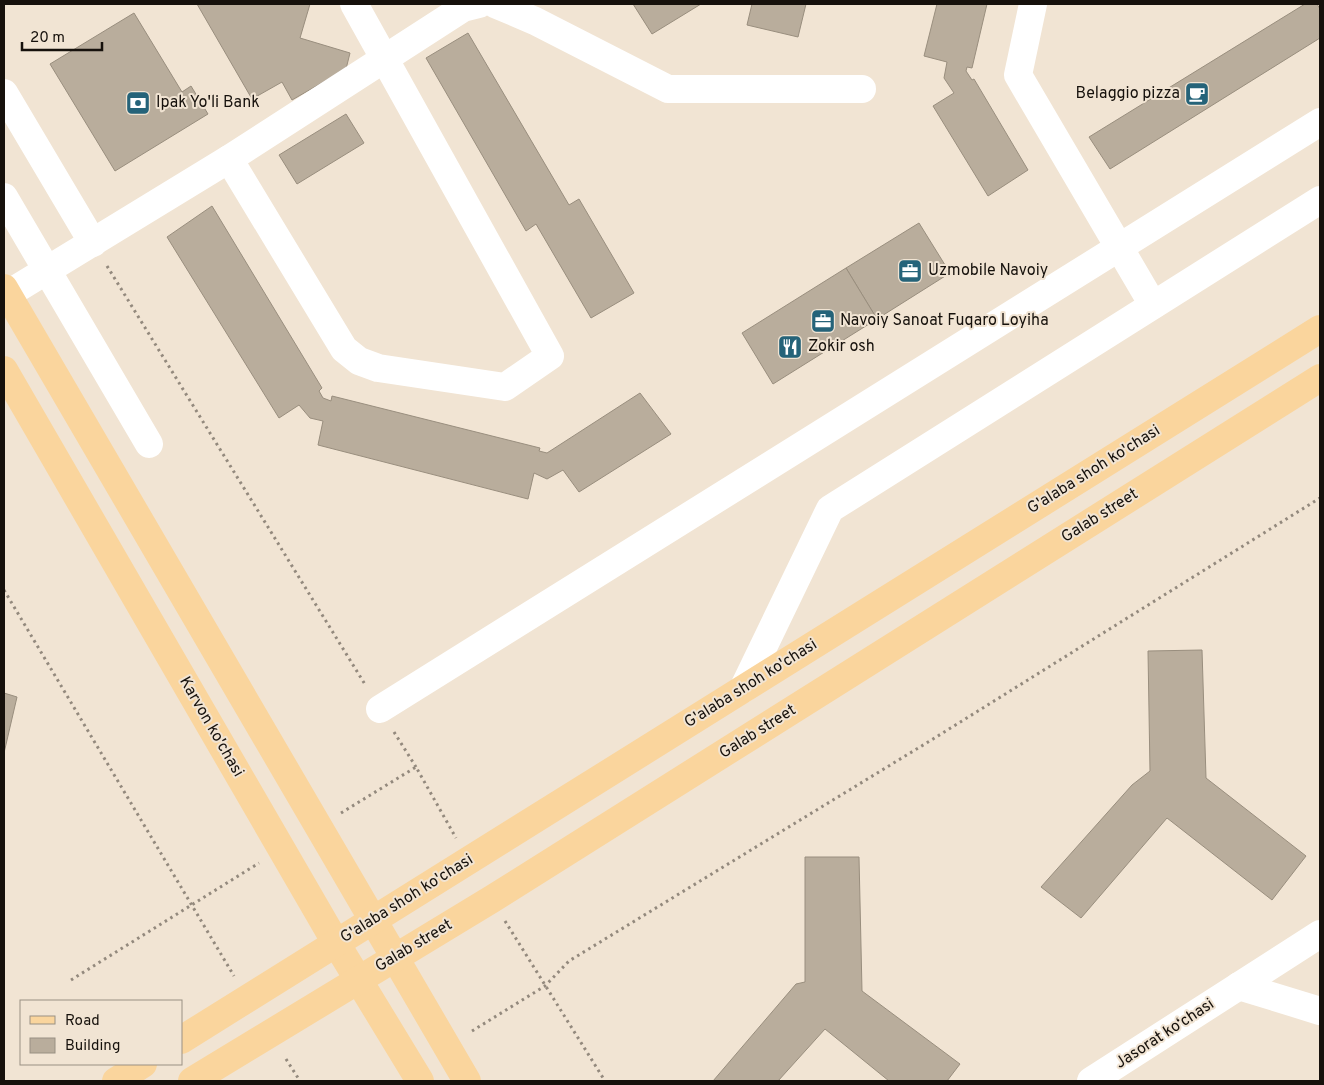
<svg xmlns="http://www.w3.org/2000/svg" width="1324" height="1085" font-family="Overpass,sans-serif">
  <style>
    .building { fill: #b9ad9c; stroke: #998e7e }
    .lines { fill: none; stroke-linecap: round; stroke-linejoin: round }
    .path { stroke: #93897d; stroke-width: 3; stroke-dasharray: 2.5 4; stroke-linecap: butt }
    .minor { stroke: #fff; stroke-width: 28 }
    .major { stroke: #fad59d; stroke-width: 28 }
    .labels { text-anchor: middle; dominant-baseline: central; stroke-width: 4; stroke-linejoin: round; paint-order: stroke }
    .poi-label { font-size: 16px; fill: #16110c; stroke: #f1e4d3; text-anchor: start }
    .street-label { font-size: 16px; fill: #16110c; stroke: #f1e4d3 }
  </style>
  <rect width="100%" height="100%" fill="#f1e4d3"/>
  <g class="building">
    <path d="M197 4H310L300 38 350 53 346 69 292 100 282 82 252 99Z"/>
    <path d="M633 4H701L652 34Z"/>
    <path d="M752 4H806L798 37 747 25Z"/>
    <path d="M937 4H987L972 68 967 67 966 71 972 80 974 79 1028 170 988 196 933 106 954 93 944 78 947 62 924 56Z"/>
    <path d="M1305 4H1317L1320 9V38L1110 169 1089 137Z"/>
    <path d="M134 13 182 92 191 86 208 114 115 171 50 64Z"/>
    <path d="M468 33 569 205 579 199 634 293 591 318 536 224 526 231 426 58Z"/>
    <path d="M346 114 364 143 297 184 279 155Z"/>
    <path d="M212 206 322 388 319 391 323 398 331 401 332 396 540 448 539 451 547 453 640 393 671 434 579 492 563 470 547 479 534 473 528 499 318 445 323 421 310 418 299 405 279 418 167 237Z"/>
    <path d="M919 223 950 273 877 319 846 268Z"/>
    <path d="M846 268 877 319 773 384 742 333Z"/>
    <path d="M1202 650 1206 778 1306 856 1272 900 1167 818 1081 918 1041 887 1132 785 1150 771 1148 651Z"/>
    <path d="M4 693 17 697 4 753Z"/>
    <path d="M805 857H859L862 991 960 1064 947 1081H889L825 1029 778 1081H713L796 984 805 982Z"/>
  </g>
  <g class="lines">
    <g class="path">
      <path d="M107 266 366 686"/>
      <path d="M4 590 234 976"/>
      <path d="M394 732 416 767"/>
      <path d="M341 813 416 767 456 838"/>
      <path d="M505 921 605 1081"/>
      <path d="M71 980 259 863"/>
      <path d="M472 1031 545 986 569 961 933 739 1320 498"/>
      <path d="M286 1059 300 1081"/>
    </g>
    <g class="minor">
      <path d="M495 4 535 21 668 89H862"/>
      <path d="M1033 4 1018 75 1153 305"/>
      <path d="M4 93 93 243"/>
      <path d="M229 159 344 349 359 361 378 368 505 387 550 356 354 4"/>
      <path d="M4 197 149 444"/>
      <path d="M8 294 229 159 463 8 479 4"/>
      <path d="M743 689 830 509 1320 200"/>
      <path d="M380 709 1320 122"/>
      <path d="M1239 986 1320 1011"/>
      <path d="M1091 1081 1320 934"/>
    </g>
    <g class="major">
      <path d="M4 288 467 1081"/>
      <path d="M4 370 336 943 420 1081"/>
      <path d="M181 1040 1320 329"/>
      <path d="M116 1081 143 1064"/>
      <path d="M192 1081 492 899 1320 378"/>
    </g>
  </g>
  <defs>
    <symbol id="cafe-square" viewBox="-11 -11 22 22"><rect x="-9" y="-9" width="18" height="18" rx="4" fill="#256379" stroke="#f1e4d3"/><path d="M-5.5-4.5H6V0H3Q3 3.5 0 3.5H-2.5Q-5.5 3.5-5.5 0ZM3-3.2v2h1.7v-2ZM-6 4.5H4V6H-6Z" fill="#fff"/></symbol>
    <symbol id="bank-square" viewBox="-11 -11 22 22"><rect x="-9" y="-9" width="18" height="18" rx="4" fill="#256379" stroke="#f1e4d3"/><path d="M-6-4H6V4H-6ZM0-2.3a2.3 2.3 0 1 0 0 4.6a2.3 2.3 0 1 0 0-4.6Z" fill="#fff"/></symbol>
    <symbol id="office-square" viewBox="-11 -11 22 22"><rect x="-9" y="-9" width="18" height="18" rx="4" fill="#256379" stroke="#f1e4d3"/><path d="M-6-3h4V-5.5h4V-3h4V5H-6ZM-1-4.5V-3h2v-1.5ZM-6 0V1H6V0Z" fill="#fff"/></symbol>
    <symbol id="restaurant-square" viewBox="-11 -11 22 22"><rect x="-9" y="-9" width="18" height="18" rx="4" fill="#256379" stroke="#f1e4d3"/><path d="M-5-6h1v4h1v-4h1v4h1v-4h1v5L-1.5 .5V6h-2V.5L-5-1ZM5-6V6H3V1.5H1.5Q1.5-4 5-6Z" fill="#fff"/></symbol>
  </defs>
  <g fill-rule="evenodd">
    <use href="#cafe-square" x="1183" y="80" width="28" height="28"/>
    <use href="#bank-square" x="124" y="89" width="28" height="28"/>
    <use href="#office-square" x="896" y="257" width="28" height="28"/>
    <use href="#office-square" x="809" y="307" width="28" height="28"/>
    <use href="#restaurant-square" x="776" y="333" width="28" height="28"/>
  </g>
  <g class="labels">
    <g class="poi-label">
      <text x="1180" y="94" text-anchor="end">Belaggio pizza</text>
      <text x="156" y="103">Ipak Yo'li Bank</text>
      <text x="928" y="271">Uzmobile Navoiy</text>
      <text x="840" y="321">Navoiy Sanoat Fuqaro Loyiha</text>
      <text x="808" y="347">Zokir osh</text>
    </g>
    <g class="street-label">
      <text transform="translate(1094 470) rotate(-32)">G'alaba shoh ko'chasi</text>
      <text transform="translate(1100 516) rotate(-32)">Galab street</text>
      <text transform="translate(751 684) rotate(-32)">G'alaba shoh ko'chasi</text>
      <text transform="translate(211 727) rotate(60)">Karvon ko'chasi</text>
      <text transform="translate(758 732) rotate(-32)">Galab street</text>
      <text transform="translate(407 899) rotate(-32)">G'alaba shoh ko'chasi</text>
      <text transform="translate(414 946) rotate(-31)">Galab street</text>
      <text transform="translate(1165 1034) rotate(-33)">Jasorat ko‘chasi</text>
    </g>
  </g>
  <rect width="1324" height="1085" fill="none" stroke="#16110c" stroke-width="10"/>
  <rect x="20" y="1000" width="162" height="65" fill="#f1e4d3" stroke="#999083"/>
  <rect x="30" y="1016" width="25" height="8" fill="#fad59d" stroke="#999083"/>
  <text x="65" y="1025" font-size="15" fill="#16110c">Road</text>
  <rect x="30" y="1038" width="25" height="15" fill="#b9ad9c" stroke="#999083"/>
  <text x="65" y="1050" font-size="15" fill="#16110c">Building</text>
  <path d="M22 42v8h80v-8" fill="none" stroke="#16110c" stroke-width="2.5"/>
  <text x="30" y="42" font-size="15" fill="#16110c" stroke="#f1e4d3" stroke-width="4" paint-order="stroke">20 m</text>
</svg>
